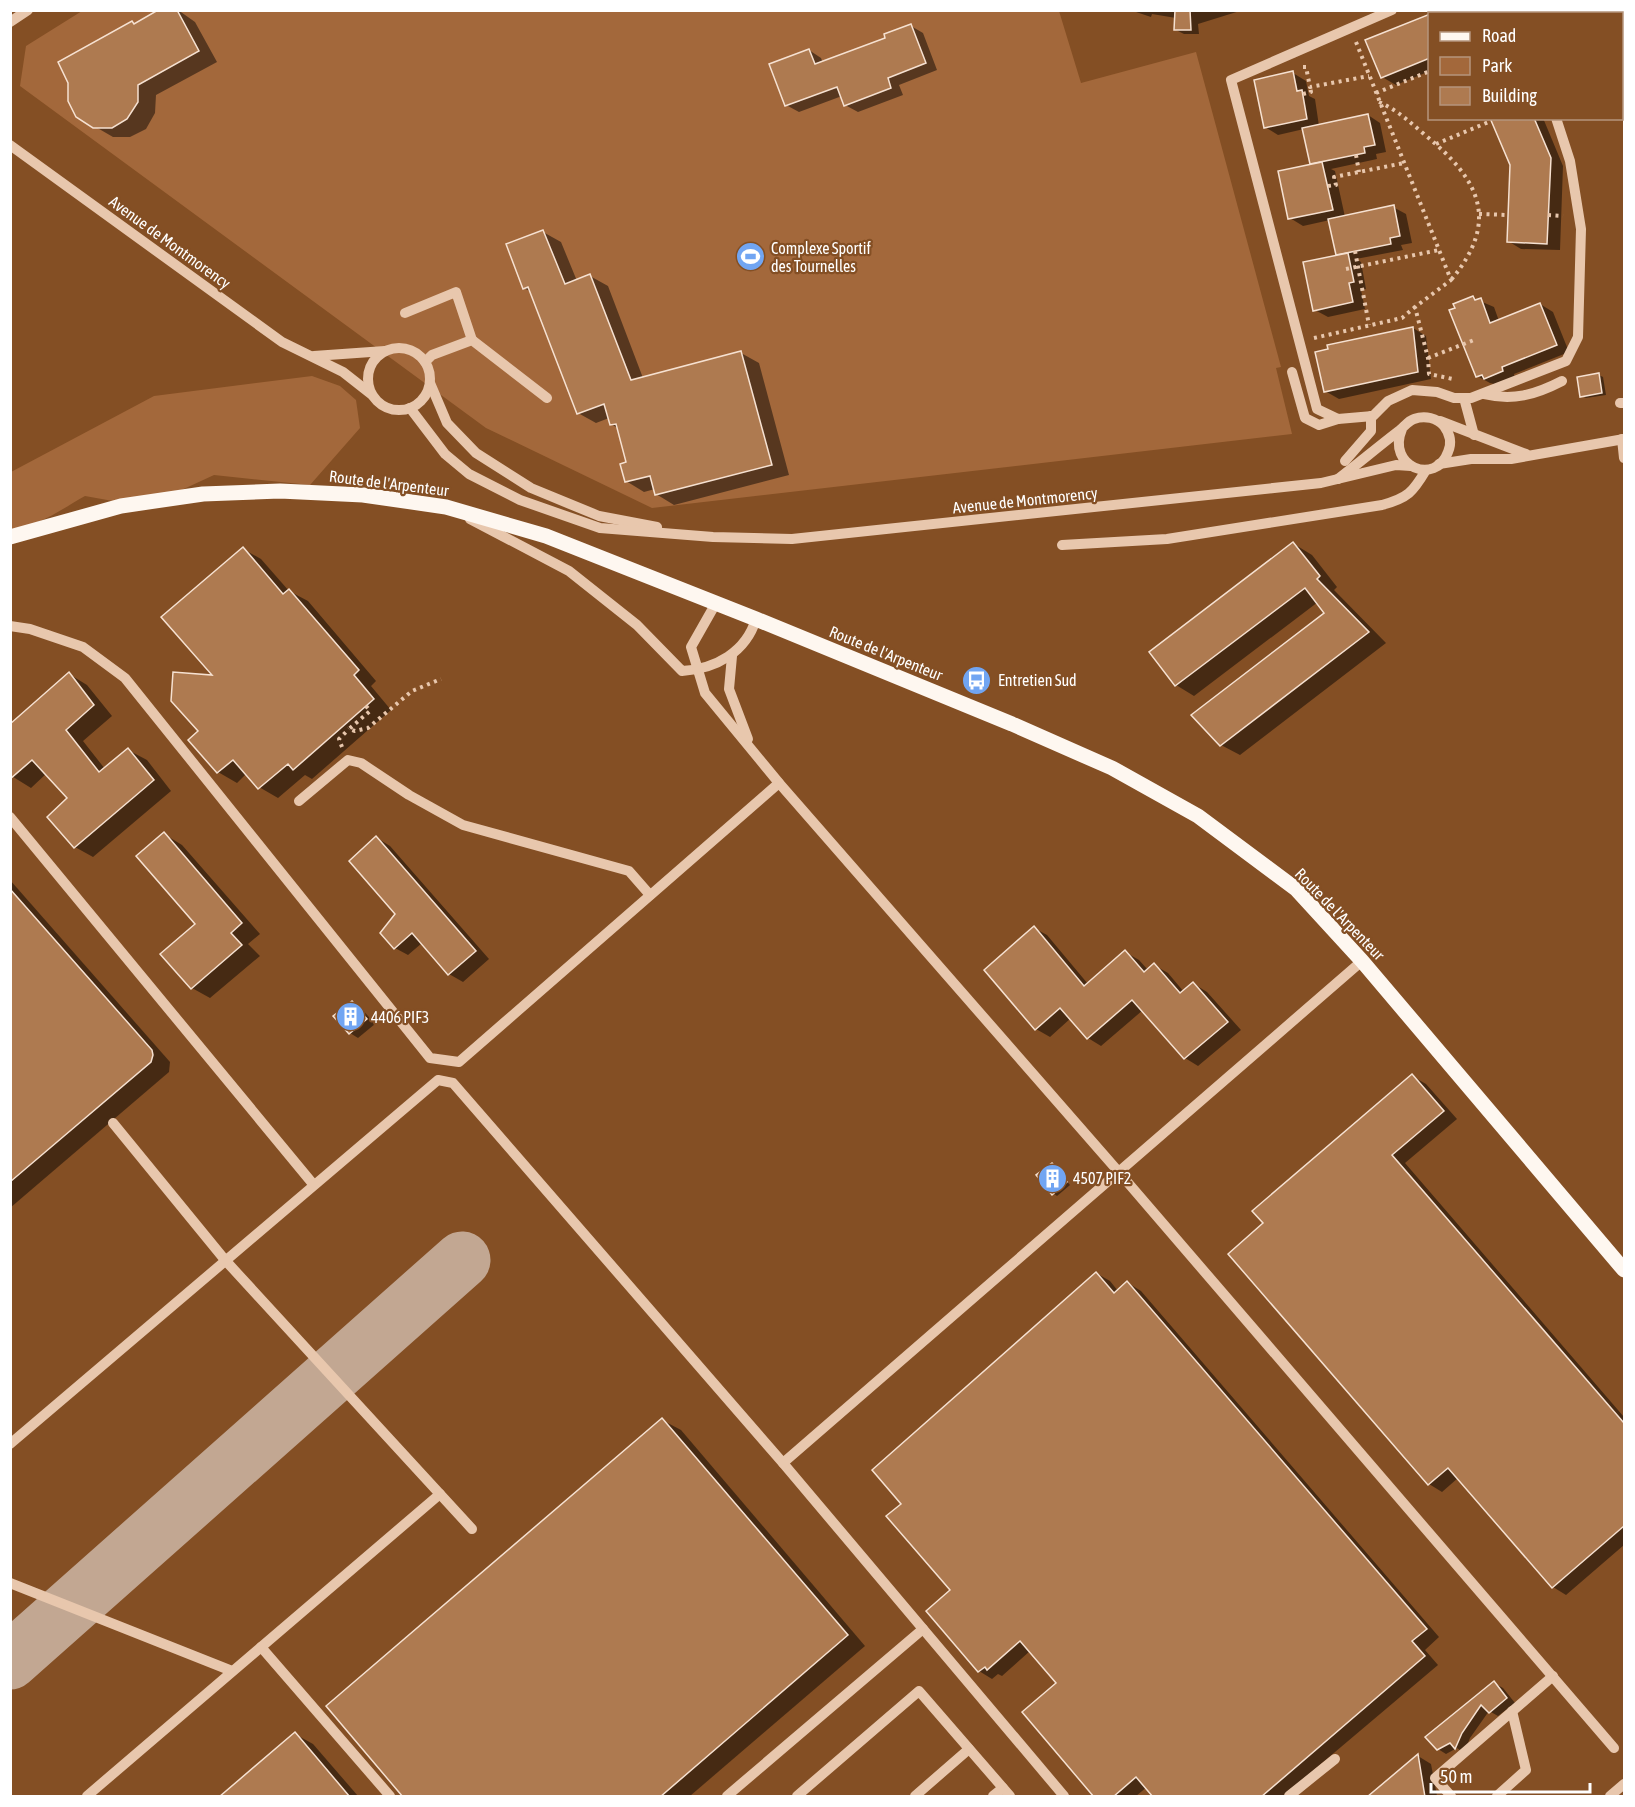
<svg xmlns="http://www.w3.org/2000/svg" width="1635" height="1807" font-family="'Asap Condensed',sans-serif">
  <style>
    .green { fill: #a3683b }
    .shadow { fill: #0007 }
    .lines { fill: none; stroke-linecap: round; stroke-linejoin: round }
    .taxiway { stroke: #c2a792; stroke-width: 57 }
    .building { fill: #ae7a50; stroke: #f6e1d1; stroke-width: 1.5 }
    .path { stroke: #e8c7ad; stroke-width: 4; stroke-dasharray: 3 4.5; stroke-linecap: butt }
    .minor { stroke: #e8c7ad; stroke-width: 10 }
    .major { stroke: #fef7f0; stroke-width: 15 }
    .labels { text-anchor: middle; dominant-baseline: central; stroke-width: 4.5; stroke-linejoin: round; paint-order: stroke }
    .street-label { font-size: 16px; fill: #fff; stroke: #844f24 }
    .poi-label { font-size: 16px; fill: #fff; stroke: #844f24; text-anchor: start }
  </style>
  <rect width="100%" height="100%" fill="#844f24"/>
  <g class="green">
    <path d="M82 11H1059L1081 83 1196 52 1281 367 1276 368 1292 434 652 508 486 428 20 86 26 46Z"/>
    <path d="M312 376 340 386 356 400 360 428 310 485 214 475 175 493 124 503 85 496C62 509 37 527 11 530V472L154 396Z"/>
  </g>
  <g class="shadow">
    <path d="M161 10H178L195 22 217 62 156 95 155 113 146 129 130 137H113L94 126Z"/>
    <path d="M1130 10H1243L1198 24 1199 34H1184L1176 30V18L1152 14 1151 17Z"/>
    <path d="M1441 10H1511L1512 14H1433Z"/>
    <path d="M1605 10H1624V117L1622 114V14H1602Z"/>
    <path d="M1430 15V71L1396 85 1382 77Z"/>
    <path d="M911 26 923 33 937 70 899 85 903 95 858 112 845 105 842 96 799 112 786 105 809 50 821 58 823 63 887 39Z"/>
    <path d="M1293 73 1306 81 1309 96 1315 99 1319 126 1368 115 1380 123 1386 152 1376 154 1377 159 1331 169 1335 171 1345 217 1393 207 1406 214 1412 243 1401 245 1403 250 1356 259 1361 262 1366 289 1361 290 1365 309 1328 317 1315 310 1341 256 1337 254 1330 220 1303 226 1290 218 1315 165 1312 163 1304 129 1278 135 1265 127Z"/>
    <path d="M1492 118H1543L1563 166 1560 250 1521 249 1508 241 1511 165Z"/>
    <path d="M543 232 561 242 577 281 590 276 608 286 643 378 741 353 759 363 789 475 674 505 656 494 655 489 644 492 626 481 628 463 619 429 611 424 609 418 596 423 578 413 531 292 524 288Z"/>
    <path d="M1473 298 1494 307 1499 321 1540 304 1553 312 1569 352 1514 374 1515 378 1498 385 1490 383 1477 376Z"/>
    <path d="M1413 328 1426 336 1431 379 1339 399 1325 391 1330 350Z"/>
    <path d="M1599 375 1603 377 1606 395 1586 398 1582 396Z"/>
    <path d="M1294 544 1312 555 1337 587 1334 590 1386 643 1240 755 1221 745 1326 613 1318 602 1194 696 1176 685Z"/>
    <path d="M243 549 261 559 289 591 308 601 376 681 371 686 391 710 312 779 305 775 278 798 259 787 247 773 237 783 218 772 190 740 200 731 216 677Z"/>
    <path d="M69 674 87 685 112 716 83 741 105 769 128 750 147 760 171 791 93 857 75 847 69 798 47 773 31 788 10 775Z"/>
    <path d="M164 834 182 845 260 934 248 944 260 956 210 998 192 988 197 924Z"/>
    <path d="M377 838 390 846 489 959 463 982 449 974 422 943 408 955 395 948 397 914Z"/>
    <path d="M10 880 170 1062 169 1072 10 1208Z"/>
    <path d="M1034 928 1047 935 1088 984 1125 952 1139 960 1148 970 1154 965 1168 973 1184 992 1194 984 1207 992 1241 1030 1198 1066 1185 1058 1143 1010 1101 1046 1088 1038 1071 1018 1050 1037 1036 1029 986 970Z"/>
    <path d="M352 1003 361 1008 375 1024 358 1038 350 1033Z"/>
    <path d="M1412 1076 1426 1084 1457 1119 1405 1163 1624 1417V1545L1566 1595 1553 1587 1458 1478 1442 1492 1429 1484 1265 1223Z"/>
    <path d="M1052 1164 1070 1185 1057 1196 1053 1193Z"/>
    <path d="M1096 1273 1110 1281 1118 1291 1128 1283 1141 1291 1439 1637 1425 1650 1438 1665 1283 1796H1155L1147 1787 1136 1796H1096L1058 1684 1030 1651 1002 1676 998 1674 992 1679 979 1671 952 1590 903 1504Z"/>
    <path d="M662 1420 681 1430 865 1646 690 1796H405Z"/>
    <path d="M1494 1683 1503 1688 1515 1703 1498 1716 1489 1711 1470 1738 1464 1753 1457 1748 1446 1754 1438 1749Z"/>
    <path d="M295 1734 313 1744 358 1796H221Z"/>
    <path d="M1418 1756 1431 1764 1437 1796H1369Z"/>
  </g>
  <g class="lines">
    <path class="taxiway" d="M10 1661 462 1260"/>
  </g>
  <g class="building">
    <path d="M158 10H177L199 51 138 85V102L127 119 112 128H93L76 117 68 101V83L58 62 132 21 134 24Z"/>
    <path d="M1175 10H1190L1191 30H1174Z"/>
    <path d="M1430 14V58L1381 78 1365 40Z"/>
    <path d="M911 24 926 63 888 78 891 88 844 106 837 87 785 106 769 64 809 49 815 64 885 38 884 34Z"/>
    <path d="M1293 71 1297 91 1302 90 1307 119 1264 128 1254 80Z"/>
    <path d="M1368 114 1375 145 1364 147 1365 153 1310 164 1302 128Z"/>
    <path d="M1490 118H1534L1551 158 1547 244 1507 242 1510 165Z"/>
    <path d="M1322 162 1333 210 1288 219 1278 171Z"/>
    <path d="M1394 205 1400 236 1390 238 1391 244 1336 255 1328 219Z"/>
    <path d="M543 230 565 284 590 274 631 380 741 351 772 465 655 495 650 476 625 482 620 464 626 462 616 424 610 425 604 404 577 414 528 287 523 289 506 244Z"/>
    <path d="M1348 253 1354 282 1349 283 1353 302 1313 311 1303 262Z"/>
    <path d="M1473 296 1475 300 1481 298 1490 323 1540 303 1557 345 1502 367 1503 371 1484 379 1482 375 1476 377 1449 310 1455 308 1453 304Z"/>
    <path d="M1413 327 1418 372 1324 392 1315 352 1328 349 1327 345Z"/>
    <path d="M1599 373 1602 393 1580 397 1577 377Z"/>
    <path d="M1293 542 1320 576 1317 579 1369 632 1220 746 1191 715 1324 613 1305 588 1175 686 1149 652Z"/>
    <path d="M243 547 283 594 289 589 359 670 354 675 374 699 293 770 288 764 258 789 233 760 217 773 188 740 198 731 171 701 173 672 212 675 161 617Z"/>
    <path d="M69 672 94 705 66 730 99 772 128 748 154 780 74 848 47 817 67 798 32 760 10 779V724Z"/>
    <path d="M164 832 242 923 231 933 242 945 191 989 160 954 195 924 136 856Z"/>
    <path d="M376 836 476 951 448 975 412 933 394 949 380 933 395 914 349 861Z"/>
    <path d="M10 889 152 1050 153 1055 151 1062 10 1182Z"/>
    <path d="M1034 926 1084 986 1125 950 1144 972 1154 963 1180 993 1193 982 1228 1022 1184 1059 1132 1000 1087 1039 1060 1008 1035 1030 984 970Z"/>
    <path d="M352 1001 367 1019 349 1034 333 1016Z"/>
    <path d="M1412 1074 1444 1111 1392 1155 1624 1423V1526L1552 1588 1448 1468 1428 1485 1228 1254 1263 1223 1252 1211Z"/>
    <path d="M1052 1163 1067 1182 1052 1195 1036 1175Z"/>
    <path d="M1096 1272 1114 1293 1127 1281 1427 1629 1412 1641 1425 1656 1261 1797H1153L1136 1777 1113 1797H1094L1022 1712 1056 1683 1020 1641 987 1670 985 1667 978 1672 926 1611 950 1590 886 1516 901 1504 872 1470Z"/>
    <path d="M662 1418 848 1635 660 1797H403L326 1706Z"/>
    <path d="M1494 1681 1507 1698 1489 1713 1481 1705 1462 1733 1455 1749 1450 1743 1437 1750 1425 1737Z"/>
    <path d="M295 1732 350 1797H219Z"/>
    <path d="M1418 1754 1425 1797H1367Z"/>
  </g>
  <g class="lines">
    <g class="path">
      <path d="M1356 42 1451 280 1415 307 1428 358 1429 374 1453 379"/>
      <path d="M1303 67H1306L1310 87 1369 76"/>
      <path d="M1376 93 1430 71"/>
      <path d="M1303 94 1311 92 1310 87"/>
      <path d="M1379 102C1397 110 1410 122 1425 135 1479 179 1501 220 1451 280"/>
      <path d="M1436 144 1491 121"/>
      <path d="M1356 155 1359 172"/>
      <path d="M1328 186 1336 185 1334 177 1404 163"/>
      <path d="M1479 214 1508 215"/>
      <path d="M1548 215 1563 216"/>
      <path d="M1355 251 1369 325"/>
      <path d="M1346 269 1439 250"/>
      <path d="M1314 338 1402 318 1415 307"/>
      <path d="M1428 358 1474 340"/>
      <path d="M366 706 370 711 349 729 355 731 368 728 412 691 441 679"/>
      <path d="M342 747 339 739 349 729"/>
    </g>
    <g class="minor">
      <path d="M1392 10 1231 80 1317 409 1338 419 1373 416 1388 401 1412 390 1437 392 1454 398H1471L1566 361 1578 337 1581 229 1570 161 1556 118"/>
      <path d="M1537 10 1538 14"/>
      <path d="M10 22 28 10"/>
      <path d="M10 145 282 342 343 372 371 394"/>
      <path d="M405 313 456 292 472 340"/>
      <circle cx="399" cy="379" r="31"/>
      <path d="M314 356 385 351"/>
      <path d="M425 362 432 355 472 340 547 398"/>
      <path d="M1292 372 1305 418 1319 425 1338 419"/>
      <path d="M430 383 447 423 476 453 531 488 599 516 657 527"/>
      <path d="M1483 394C1513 401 1535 395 1562 381"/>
      <path d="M1464 398 1474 435"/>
      <path d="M1620 403H1624"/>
      <path d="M410 408 445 454 469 474 520 500 600 528 713 537 792 539 1321 483 1396 465 1411 466"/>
      <path d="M1440 421 1526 454"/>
      <path d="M1622 439 1624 458"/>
      <path d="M1345 461 1371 431V416"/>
      <path d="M1439 464 1471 459H1511L1624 439"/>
      <path d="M1338 479C1359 463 1379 446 1400 430 1405 426 1408 421 1414 419 1425 415 1437 418 1444 426 1450 434 1452 443 1448 452 1436 486 1386 467 1402 429"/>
      <path d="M470 519 569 571 637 625 682 671C716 669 746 652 756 619"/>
      <path d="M1062 545 1167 539 1382 505C1408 498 1413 492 1426 470"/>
      <path d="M716 603 691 647 705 693 779 783 1117 1170 1614 1748"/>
      <path d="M10 626 30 629 83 647 125 678 430 1058 459 1062 779 783"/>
      <path d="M732 656 729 689 748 739"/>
      <path d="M299 801 348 760 361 763 409 795 463 825 629 871 650 895"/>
      <path d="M10 817 313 1184"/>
      <path d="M113 1123 225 1260 472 1529"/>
      <path d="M10 1444 438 1080 453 1083 783 1463 1064 1796"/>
      <path d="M783 1463 1362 961"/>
      <path d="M10 1583 232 1671"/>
      <path d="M261 1647 390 1796"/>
      <path d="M87 1796 440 1494"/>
      <path d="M727 1796 923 1629"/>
      <path d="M797 1796 919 1691 1010 1796"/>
      <path d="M915 1796 969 1749"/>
      <path d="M993 1796 1003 1788"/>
      <path d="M1289 1796 1335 1759"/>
      <path d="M1451 1796 1435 1778 1553 1676"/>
      <path d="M1497 1796 1526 1770 1512 1711"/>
      <path d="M1610 1796 1624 1784"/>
    </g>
    <path class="major" d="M10 537 121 506 203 494 280 491 363 495 446 507 546 536 756 619 1012 724 1112 768 1198 816 1296 889 1362 961 1624 1270"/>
  </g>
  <defs>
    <symbol id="stadium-disc" viewBox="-11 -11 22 22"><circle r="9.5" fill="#71a5f2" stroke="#844f24"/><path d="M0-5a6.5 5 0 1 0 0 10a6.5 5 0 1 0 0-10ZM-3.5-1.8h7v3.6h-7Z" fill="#fff"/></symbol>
    <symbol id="bus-disc" viewBox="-11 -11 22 22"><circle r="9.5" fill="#71a5f2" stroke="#844f24"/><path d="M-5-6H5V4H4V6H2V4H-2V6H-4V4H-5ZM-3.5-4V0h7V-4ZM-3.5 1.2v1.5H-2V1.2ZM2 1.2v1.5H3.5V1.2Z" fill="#fff"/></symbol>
    <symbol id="building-disc" viewBox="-11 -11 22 22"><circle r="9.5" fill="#71a5f2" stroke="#844f24"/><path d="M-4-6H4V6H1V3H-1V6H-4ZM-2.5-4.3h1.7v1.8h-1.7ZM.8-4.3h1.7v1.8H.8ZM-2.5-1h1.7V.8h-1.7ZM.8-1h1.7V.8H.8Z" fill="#fff"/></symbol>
  </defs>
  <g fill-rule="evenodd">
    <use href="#stadium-disc" x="734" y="240" width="33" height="33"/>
    <use href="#bus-disc" x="960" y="664" width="33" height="33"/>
    <use href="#building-disc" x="334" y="1000" width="33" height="33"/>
    <use href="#building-disc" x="1036" y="1162" width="33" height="33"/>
  </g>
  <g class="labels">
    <g class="street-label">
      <text transform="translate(170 242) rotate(36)">Avenue de Montmorency</text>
      <text transform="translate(389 483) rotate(7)">Route de l'Arpenteur</text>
      <text transform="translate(1025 500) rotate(-6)">Avenue de Montmorency</text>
      <text transform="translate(886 653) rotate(22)">Route de l'Arpenteur</text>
      <text transform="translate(1340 914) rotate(46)">Route de l'Arpenteur</text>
    </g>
    <g class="poi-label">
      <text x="771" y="248">Complexe Sportif<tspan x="771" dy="18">des Tournelles</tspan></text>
      <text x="998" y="680">Entretien Sud</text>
      <text x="371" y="1017">4406 PIF3</text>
      <text x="1073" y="1178">4507 PIF2</text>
    </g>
  </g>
  <rect width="1635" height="1807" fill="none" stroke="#ffffff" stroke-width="24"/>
  <rect x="1428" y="12" width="195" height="108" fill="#844f24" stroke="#b5957c" stroke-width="1.5"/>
  <rect x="1440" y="32" width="30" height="9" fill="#fef7f0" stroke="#b5957c" stroke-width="1.5"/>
  <text x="1482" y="42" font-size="18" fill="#ffffff">Road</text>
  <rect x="1440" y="57" width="30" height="18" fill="#a3683b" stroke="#b5957c" stroke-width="1.5"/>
  <text x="1482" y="72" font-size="18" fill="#ffffff">Park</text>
  <rect x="1440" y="87" width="30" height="18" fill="#ae7a50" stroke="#b5957c" stroke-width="1.5"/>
  <text x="1482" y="102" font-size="18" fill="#ffffff">Building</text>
  <path d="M1431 1783v9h159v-9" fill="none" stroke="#ffffff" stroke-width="3"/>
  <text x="1440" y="1783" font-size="18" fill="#ffffff" stroke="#844f24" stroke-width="4.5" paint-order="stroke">50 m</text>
</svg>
